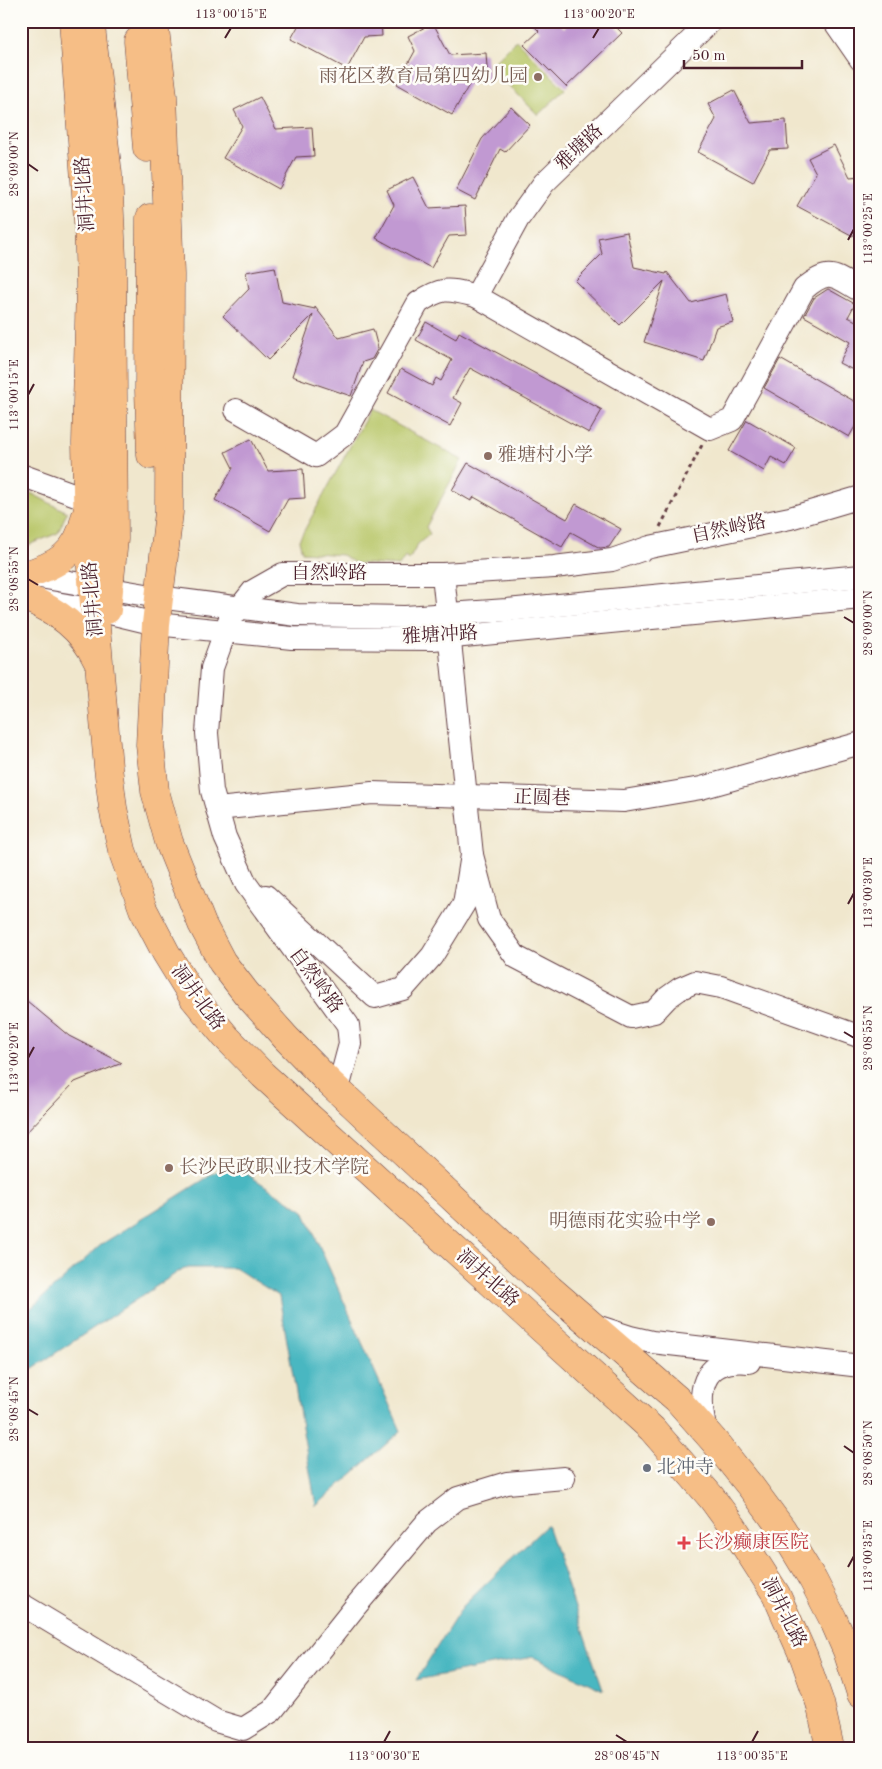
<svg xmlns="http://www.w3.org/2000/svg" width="882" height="1769" font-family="'Old Standard TT','Noto Serif SC',serif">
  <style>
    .green { fill: #b8c668; stroke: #81724a }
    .water { fill: #49b7c1; stroke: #4a6b76 }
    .building { fill: #c199d2 }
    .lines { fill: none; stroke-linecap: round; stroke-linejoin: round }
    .minor-casing { stroke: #633d43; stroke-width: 24 }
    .major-casing { stroke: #633d43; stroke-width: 29 }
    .path { stroke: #633d43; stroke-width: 3; stroke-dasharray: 4 4; stroke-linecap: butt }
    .minor { stroke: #fff; stroke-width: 22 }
    .major { stroke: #f6be86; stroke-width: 28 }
    .ticks { fill: none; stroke: #4a1f2b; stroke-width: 2 }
    .education-dot { fill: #8d6e63; stroke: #fdfcf7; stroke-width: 2 }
    .worship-dot { fill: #6b7280; stroke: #fdfcf7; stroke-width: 2 }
    .health-dot { fill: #e0444e; stroke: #fdfcf7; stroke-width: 2 }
    .labels { text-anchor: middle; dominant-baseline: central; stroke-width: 5; stroke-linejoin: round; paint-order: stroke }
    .education-label { font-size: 19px; fill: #785e54; stroke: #fdfcf7; text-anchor: end }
    .street-label { font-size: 19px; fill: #4a1f2b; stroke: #fdfcf7 }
    .worship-label { font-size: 19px; fill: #5b616d; stroke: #fdfcf7; text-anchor: start }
    .health-label { font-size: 19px; fill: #be3a42; stroke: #fdfcf7; text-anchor: start }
    .neatline { fill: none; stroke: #4a1f2b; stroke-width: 2 }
    .ticks-label { font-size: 12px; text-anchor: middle; fill: #4a1f2b }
  </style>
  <rect width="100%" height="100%" fill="#fdfcf7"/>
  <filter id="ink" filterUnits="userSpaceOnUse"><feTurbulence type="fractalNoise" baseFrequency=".02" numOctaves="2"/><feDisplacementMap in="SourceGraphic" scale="10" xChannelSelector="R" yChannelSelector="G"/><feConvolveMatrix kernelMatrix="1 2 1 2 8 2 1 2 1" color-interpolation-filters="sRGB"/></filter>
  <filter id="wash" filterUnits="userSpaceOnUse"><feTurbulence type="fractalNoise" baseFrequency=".0096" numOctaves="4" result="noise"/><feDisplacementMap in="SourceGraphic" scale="20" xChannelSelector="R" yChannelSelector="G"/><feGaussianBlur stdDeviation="1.12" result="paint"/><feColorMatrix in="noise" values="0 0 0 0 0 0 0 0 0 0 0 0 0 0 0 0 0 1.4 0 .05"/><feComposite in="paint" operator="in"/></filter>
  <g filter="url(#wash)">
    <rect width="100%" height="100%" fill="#f0e7cd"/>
    <g class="green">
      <path d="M516 40 565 89 538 115 490 66Z"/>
      <path d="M370 410 462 460 426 527 430 534 418 544 409 560 405 557 399 566 355 563 342 555 302 552 299 540Z"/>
      <path d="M21 488 67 512 58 533 21 548Z"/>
    </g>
    <g class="water">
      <path d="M230 1163 304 1211 401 1431 316 1506 279 1296 235 1268H184L21 1376V1317L102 1244Z"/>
      <path d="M547 1525 603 1690 533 1657 416 1680 463 1606Z"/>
    </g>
    <g id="blocks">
      <g class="building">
        <path d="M301 21H305L314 26 317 21H381L382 36 364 37 347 69 291 39Z"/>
        <path d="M529 21H558L564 28 570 21H610L622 33 566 87 524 45 539 31Z"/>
        <path d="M433 23 450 55 486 53 488 82 470 83 452 115 397 84 415 51 408 36Z"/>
        <path d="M734 90 751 123 786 120 788 149 770 150 753 182 698 152 716 119 708 104Z"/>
        <path d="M260 97 276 129 312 127 314 156 296 157 279 189 223 158 242 126 234 110Z"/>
        <path d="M511 107 530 125 505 152 500 149 475 200 456 190 482 139Z"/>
        <path d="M834 145 850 177 861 176V222L853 236 797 206 816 173 808 158Z"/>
        <path d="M413 177 429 208 465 206 467 235 449 236 431 268 376 238 394 205 387 190Z"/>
        <path d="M627 232 634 267 666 274 667 272 691 303 726 294 733 322 716 327 704 361 644 342 664 281 620 325 575 281 602 254 598 238Z"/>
        <path d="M275 267 282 302 315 309V307L339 338 373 329 378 348 372 359 363 362 351 396 292 376 313 315 268 360 223 316 249 289 246 272Z"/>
        <path d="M828 289 855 304 848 317 860 323 861 321V374L839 363 850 342 804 316 814 298Z"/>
        <path d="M426 322 456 339 459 332 602 410 589 433 470 368 453 398 462 403 450 426 388 393 401 369 432 386 436 378 441 381 452 360 416 340Z"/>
        <path d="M780 359 861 405V416L849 437 764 388Z"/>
        <path d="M747 420 796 448 786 465 771 457 764 471 729 451Z"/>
        <path d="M251 439 268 471 303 469 305 498 288 499 270 531 215 500 233 468 225 452Z"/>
        <path d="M468 463 567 519 576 504 621 529 609 547 600 548 571 532 562 547 474 497 471 501 452 490Z"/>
        <path d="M21 996 69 1036 122 1063 75 1082 21 1138Z"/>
      </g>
    </g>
  </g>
  <g filter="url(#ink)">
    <use href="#blocks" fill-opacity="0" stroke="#633d43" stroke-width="1"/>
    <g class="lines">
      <defs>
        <g id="minor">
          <path d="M834 21 861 60"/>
          <path d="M476 296 518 219 544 183 711 21"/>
          <path d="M236 410 316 456 345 434 418 303C443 286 448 289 476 296L710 429 732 420 804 289C830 267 834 276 861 291"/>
          <path d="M21 475 87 499"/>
          <path d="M22 574 158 597 297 615 405 617 507 610 861 576"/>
          <path d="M443 574 472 855"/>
          <path d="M39 600 106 612 156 624 292 638 433 639 861 598"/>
          <path d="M217 809 372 793 624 801 701 788 861 743"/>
          <path d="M266 896 375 997 403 989 432 956 464 904 472 855 489 919 516 957 631 1017 654 1012 667 998 681 988 695 982 721 987 861 1037"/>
          <path d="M338 1089 350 1044 348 1025 246 884 225 837 212 791 207 733 212 668 229 621 253 591 283 574H443L554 567 612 560 650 547 790 518 861 497"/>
          <path d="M596 1326 630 1337 652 1342 861 1366"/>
          <path d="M706 1432C697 1393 699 1357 749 1362"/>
          <path d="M21 1604 216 1721 243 1729 272 1711 355 1607 427 1522 458 1498 507 1483 564 1478"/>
        </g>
        <g id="major">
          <path d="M73 21 88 220 90 285 86 443 88 534 108 767 113 808 122 850 143 909 166 953 193 997 226 1037 263 1075 652 1429 711 1497 733 1527 776 1594 804 1657 820 1703 830 1748"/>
          <path d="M154 21 163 96 170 275 169 512 156 624 150 745 155 791 169 842 202 924 222 962 246 993 286 1038 330 1083 550 1289 677 1399 714 1441 751 1487 782 1529 813 1580 833 1619 847 1651 861 1694"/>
          <path d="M91 27 108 174 112 258 114 539 107 610"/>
          <path d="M138 41 147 148"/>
          <path d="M150 218 149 389 151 455"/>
          <path d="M24 575C56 566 78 554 85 518"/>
          <path d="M25 597C57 611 82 628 97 660"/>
        </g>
      </defs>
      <use href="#minor" class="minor-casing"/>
      <use href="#major" class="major-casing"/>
      <path class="path" d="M660 527 702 445"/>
      <use href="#minor" class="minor"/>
      <use href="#major" class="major"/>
    </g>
  </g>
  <path class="ticks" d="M225 38 231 28M593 38 599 28M28 164 38 171M848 240 854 229M28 395 34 384M28 579 38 585M844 617 854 623M848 904 854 893M844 1032 854 1038M28 1058 34 1047M28 1409 38 1415M844 1446 854 1453M848 1567 854 1556M616 1735 627 1742M384 1742 390 1731M752 1742 758 1731"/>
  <g class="education-dot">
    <circle cx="538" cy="77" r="5"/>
    <circle cx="488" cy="456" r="5"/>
    <circle cx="169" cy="1168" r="5"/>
    <circle cx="711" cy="1222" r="5"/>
  </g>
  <circle class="worship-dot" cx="647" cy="1468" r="5"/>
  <path class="health-dot" d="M681.5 1535.5h5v5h5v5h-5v5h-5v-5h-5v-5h5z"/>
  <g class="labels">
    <g class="education-label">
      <text x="528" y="77">雨花区教育局第四幼儿园</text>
      <text x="498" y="456" text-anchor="start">雅塘村小学</text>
      <text x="179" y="1168" text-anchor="start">长沙民政职业技术学院</text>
      <text x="701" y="1222">明德雨花实验中学</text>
    </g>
    <g class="street-label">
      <text transform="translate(580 148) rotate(-44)">雅塘路</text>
      <text transform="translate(86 194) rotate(-94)">洞井北路</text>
      <text transform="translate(729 530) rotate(-12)">自然岭路</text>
      <text x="329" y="574">自然岭路</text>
      <text transform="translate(94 599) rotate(-95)">洞井北路</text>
      <text transform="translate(440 636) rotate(-3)">雅塘冲路</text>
      <text transform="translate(542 799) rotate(2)">正圆巷</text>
      <text transform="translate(315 981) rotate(54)">自然岭路</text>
      <text transform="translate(197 998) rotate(54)">洞井北路</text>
      <text transform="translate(487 1279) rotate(42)">洞井北路</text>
      <text transform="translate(783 1613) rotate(63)">洞井北路</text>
    </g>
    <g class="worship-label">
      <text x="657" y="1468">北冲寺</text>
    </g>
    <g class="health-label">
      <text x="695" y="1543">长沙癫康医院</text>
    </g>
  </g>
  <rect width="882" height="1769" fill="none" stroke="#fdfcf7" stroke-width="55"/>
  <path d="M684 60v8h118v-8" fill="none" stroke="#4a1f2b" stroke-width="2.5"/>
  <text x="692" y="60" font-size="15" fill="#4a1f2b" stroke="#fdfcf7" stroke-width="4" paint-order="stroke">50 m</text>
  <rect x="28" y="28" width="826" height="1714" class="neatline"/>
  <g class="ticks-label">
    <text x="231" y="18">113°00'15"E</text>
    <text x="599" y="18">113°00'20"E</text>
    <text transform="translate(14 164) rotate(-90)" y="4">28°09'00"N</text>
    <text transform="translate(868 229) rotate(-90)" y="4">113°00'25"E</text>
    <text transform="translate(14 395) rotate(-90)" y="4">113°00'15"E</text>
    <text transform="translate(14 579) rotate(-90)" y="4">28°08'55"N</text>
    <text transform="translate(868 623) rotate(-90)" y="4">28°09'00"N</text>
    <text transform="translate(868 893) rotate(-90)" y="4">113°00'30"E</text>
    <text transform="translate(868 1038) rotate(-90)" y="4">28°08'55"N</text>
    <text transform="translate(14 1058) rotate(-90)" y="4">113°00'20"E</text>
    <text transform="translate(14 1409) rotate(-90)" y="4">28°08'45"N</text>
    <text transform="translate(868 1453) rotate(-90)" y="4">28°08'50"N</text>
    <text transform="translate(868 1556) rotate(-90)" y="4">113°00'35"E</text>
    <text x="384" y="1760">113°00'30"E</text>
    <text x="627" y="1760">28°08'45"N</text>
    <text x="752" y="1760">113°00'35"E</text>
  </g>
</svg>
